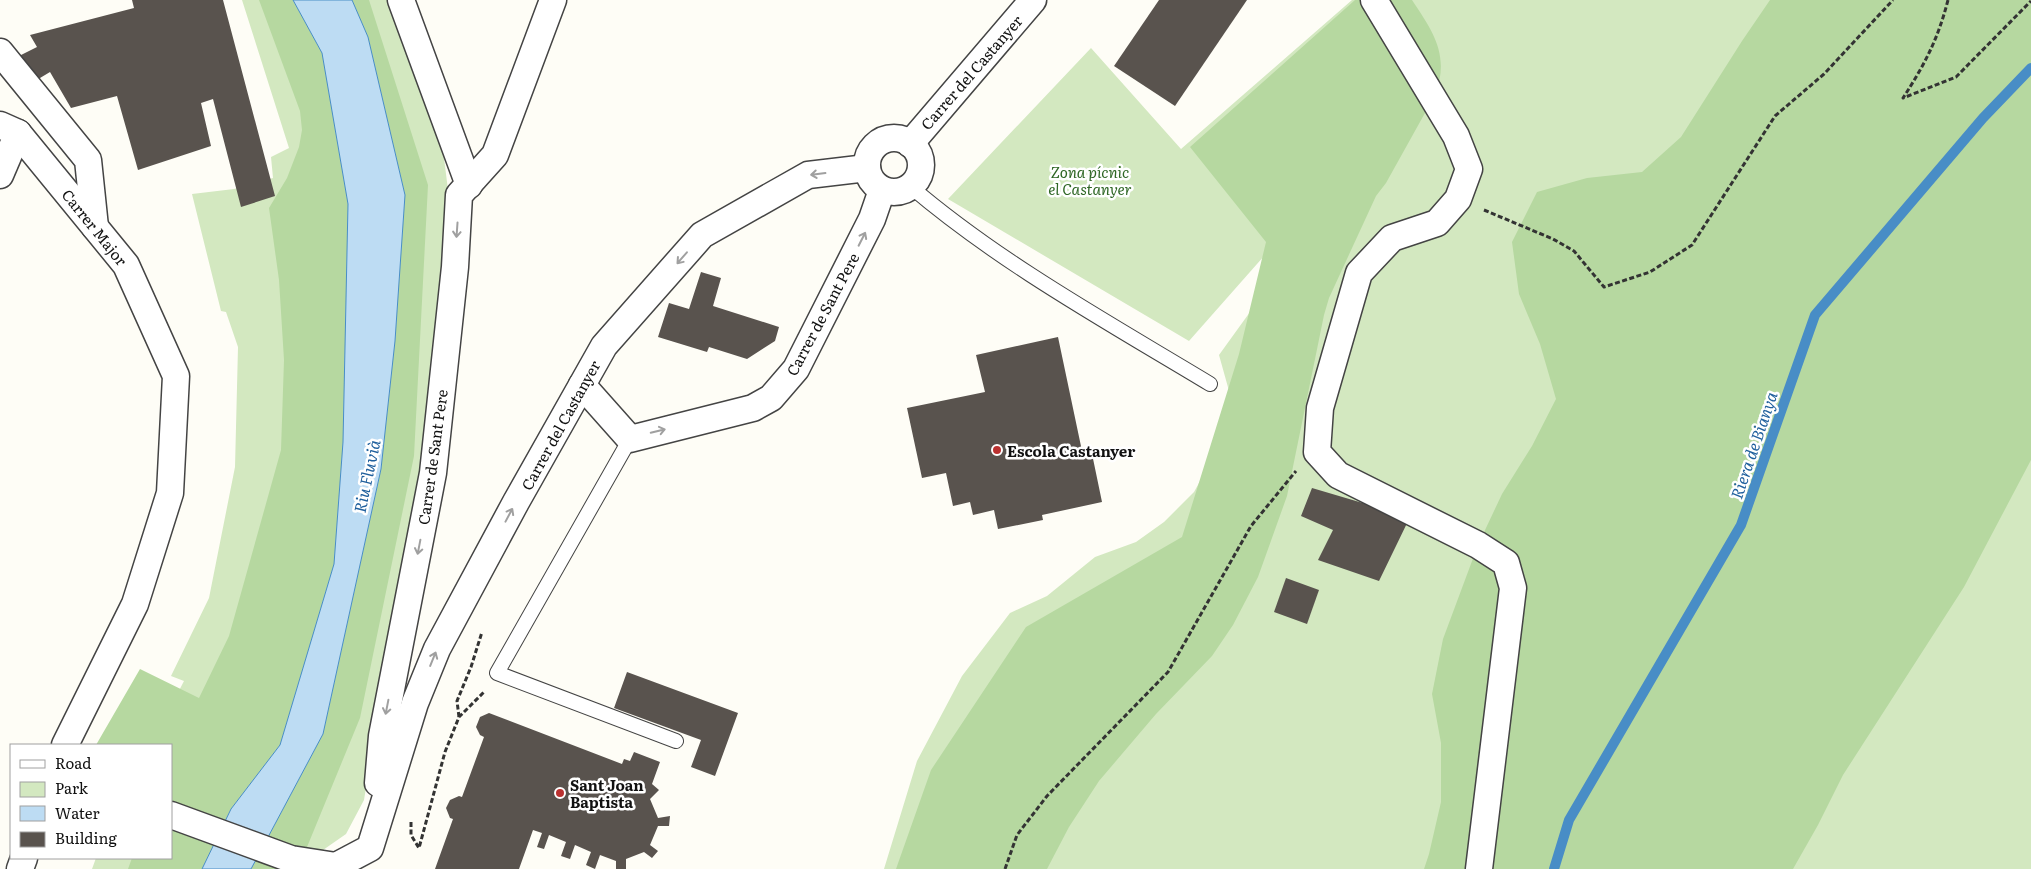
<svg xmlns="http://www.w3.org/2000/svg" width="2031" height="869" font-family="Literata,serif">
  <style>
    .green { fill: #d3e8c0 }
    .forest { fill: #b6d8a0 }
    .water { fill: #bddcf3; stroke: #488dc6 }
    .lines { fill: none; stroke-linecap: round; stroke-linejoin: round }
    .stream { stroke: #488dc6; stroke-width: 10 }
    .building { fill: #59534e }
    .lane-casing { stroke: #444; stroke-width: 16 }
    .street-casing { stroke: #444; stroke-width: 29 }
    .path { stroke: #333; stroke-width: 3; stroke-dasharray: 5 2.5; stroke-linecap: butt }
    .lane { stroke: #fff; stroke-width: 14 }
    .street { stroke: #fff; stroke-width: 26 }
    .oneway { stroke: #a0a0a0 }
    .poi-dot { fill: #ba3130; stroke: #fff; stroke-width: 2 }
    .labels { text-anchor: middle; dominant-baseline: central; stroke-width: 5; stroke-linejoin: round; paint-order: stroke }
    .street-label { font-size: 15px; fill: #111; stroke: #fff }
    .park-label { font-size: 15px; font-style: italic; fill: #2e6624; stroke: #fff }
    .poi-label { font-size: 15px; font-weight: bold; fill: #111; stroke: #fff; text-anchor: start }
    .water-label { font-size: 16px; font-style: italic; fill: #20609d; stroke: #fff }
  </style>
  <rect width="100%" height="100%" fill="#fefdf6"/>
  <g class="green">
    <path d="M242 0H388L442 142 450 206 428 465 386 667 364 800 346 834 313 857 309 869H92L96 858H171V745H151L184 681 171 676 209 598 235 467 238 347 226 312 221 311 192 194 234 189 273 178 271 157 289 148Z"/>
    <path d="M1352 0H2031V869H884L917 761 962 676 1010 613 1047 596 1095 557 1136 542 1164 522 1194 492 1236 416 1219 355 1408 93 1189 341 948 199 1091 48 1181 149Z"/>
  </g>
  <g class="forest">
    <path d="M259 0H293L322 53 348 204 343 442 334 564 280 745 231 809 202 869H128L132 858H171V745H96L140 669 199 698 229 636 281 450 284 360 279 280 269 208 287 178 299 147 302 130 300 111Z"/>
    <path d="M352 0H369L428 185 414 456 360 718 298 869H251L323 734 381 469 395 341 405 195 368 37Z"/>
    <path d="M1355 0H1412C1434 33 1450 56 1435 95L1386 183 1376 196 1329 298 1324 315 1287 496 1258 577 1233 625 1212 656 1156 714 1099 781 1069 827 1047 869H896L931 770 1026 627 1182 537 1239 354 1266 242 1190 147Z"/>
    <path d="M1770 0H2031V460L1964 587 1843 775 1818 825 1793 869H1424L1429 854 1441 802V743L1432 694 1443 639 1478 545 1502 494 1532 446 1556 399 1540 344 1519 294 1512 242 1537 192 1587 178 1642 172 1681 137 1742 41Z"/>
  </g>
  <path class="water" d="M293 0H352L368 37 405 195 395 341 381 469 323 734 251 869H202L231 809 280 745 334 564 343 442 348 204 322 53Z"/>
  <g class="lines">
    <path class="stream" d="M1554 869 1569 820 1741 525 1815 315 1983 118 2031 68"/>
  </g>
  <g class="building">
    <path d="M132 0H223L275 196 241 207 213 99 201 103 211 146 138 170 117 96 71 108 50 72 35 81 17 57 37 47 30 35 134 8Z"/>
    <path d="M1159 0H1247L1175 106 1114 66Z"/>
    <path d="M701 272 721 278 713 306 779 327 775 341 747 359 709 347 707 352 658 337 669 303 689 309Z"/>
    <path d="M1058 337 1082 451 1091 449 1102 502 1042 515 1043 520 998 529 994 510 973 515 970 502 953 506 946 473 922 478 907 408 985 392 976 355Z"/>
    <path d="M1312 488 1410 517 1379 581 1318 560 1333 530 1301 516Z"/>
    <path d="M1286 578 1319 590 1307 624 1274 612Z"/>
    <path d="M627 672 738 713 715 776 691 767 701 740 614 708Z"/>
    <path d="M489 713 622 764 624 759 630 761 634 752 660 762 652 784 659 790 650 799 658 818 670 816 669 826H658L650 845 658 851 652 858 644 852 626 859V869H616V861L600 855 595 869 586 865 591 852 575 845 570 859 561 856 566 842 549 835 544 849 537 847 542 833 533 830 519 869H435L453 819 450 818 446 808 450 800 459 796 462 797 484 737 480 735 476 727 480 717Z"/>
  </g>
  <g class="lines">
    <defs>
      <g id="lane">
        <path d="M910 186C1000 263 1109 323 1210 384"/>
        <path d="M630 439 497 673 676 741"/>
      </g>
      <g id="street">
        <path d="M401 0 469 185"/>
        <path d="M1374 0 1456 136 1469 169 1458 199 1437 223 1392 238 1359 273 1320 408 1317 452 1338 475 1478 545 1506 563 1513 588 1479 869"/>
        <path d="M0 52 88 160 95 227"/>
        <path d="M0 125 18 133 126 265 176 376 170 493 135 604 65 745"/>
        <circle cx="894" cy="165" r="27"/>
        <path d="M910 144 1033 0"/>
        <path d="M0 175 18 133"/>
        <path d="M582 385 630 439 753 408 771 398 796 369 872 219 882 190"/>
        <path d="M378 783 382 736 433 473 455 267 459 195 495 155 553 0"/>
        <path d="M171 815 291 859 336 866 370 848 415 703 437 649 516 502 604 346 702 235 808 175 867 168"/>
        <path d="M20 869 24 858"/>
      </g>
    </defs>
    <use href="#lane" class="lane-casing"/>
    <use href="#street" class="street-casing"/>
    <g class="path">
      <path d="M1948 0C1938 39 1925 64 1903 98L1956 77 2031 1"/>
      <path d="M1484 210 1553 239 1574 251 1604 287 1650 272 1692 245 1775 116 1824 74 1893 0"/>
      <path d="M459 717 457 701 471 667 482 632"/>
      <path d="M411 822V835L419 848 445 752 459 717 484 692"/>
      <path d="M1005 869 1017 835 1047 796 1168 672 1251 526 1296 471"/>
    </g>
    <use href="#lane" class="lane"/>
    <use href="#street" class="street"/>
  </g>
  <defs><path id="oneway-shaft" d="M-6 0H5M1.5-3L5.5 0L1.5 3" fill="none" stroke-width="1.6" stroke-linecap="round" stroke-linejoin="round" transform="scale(1.25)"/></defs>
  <g class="oneway">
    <use href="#oneway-shaft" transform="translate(818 174) rotate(173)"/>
    <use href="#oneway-shaft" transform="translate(457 230) rotate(94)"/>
    <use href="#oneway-shaft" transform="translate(862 239) rotate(-63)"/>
    <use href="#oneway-shaft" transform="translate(682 258) rotate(131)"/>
    <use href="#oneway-shaft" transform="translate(658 431) rotate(-14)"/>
    <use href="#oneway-shaft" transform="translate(509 515) rotate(-62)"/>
    <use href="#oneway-shaft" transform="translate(419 547) rotate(101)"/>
    <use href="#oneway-shaft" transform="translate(433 659) rotate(-68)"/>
    <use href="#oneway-shaft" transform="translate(387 707) rotate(101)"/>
  </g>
  <g class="poi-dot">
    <circle cx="997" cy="450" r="5"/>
    <circle cx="560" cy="793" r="5"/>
  </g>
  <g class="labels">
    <g class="street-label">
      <text transform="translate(971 72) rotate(-49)">Carrer del Castanyer</text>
      <text transform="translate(95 227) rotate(51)">Carrer Major</text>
      <text transform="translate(822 314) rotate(-62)">Carrer de Sant Pere</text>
      <text transform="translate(560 425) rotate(-61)">Carrer del Castanyer</text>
      <text transform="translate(432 457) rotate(-82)">Carrer de Sant Pere</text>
    </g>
    <g class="park-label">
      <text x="1090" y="171">Zona pícnic<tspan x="1090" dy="17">el Castanyer</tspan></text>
    </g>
    <g class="poi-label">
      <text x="1007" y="450">Escola Castanyer</text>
      <text x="570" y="784">Sant Joan<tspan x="570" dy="17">Baptista</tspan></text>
    </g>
    <g class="water-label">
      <text transform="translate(1753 445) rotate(-71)">Riera de Bianya</text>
      <text transform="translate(366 476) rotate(-78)">Riu Fluvià</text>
    </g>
  </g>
  <rect x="10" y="744" width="162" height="115" fill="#ffffff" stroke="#a0a0a0"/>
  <rect x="20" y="760" width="25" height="8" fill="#ffffff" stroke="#a0a0a0"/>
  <text x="55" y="769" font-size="15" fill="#111111">Road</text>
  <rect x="20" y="782" width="25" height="15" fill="#d3e8c0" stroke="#a0a0a0"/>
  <text x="55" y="794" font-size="15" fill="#111111">Park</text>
  <rect x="20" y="806" width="25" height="15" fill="#bddcf3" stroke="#a0a0a0"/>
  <text x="55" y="819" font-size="15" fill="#111111">Water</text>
  <rect x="20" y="832" width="25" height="15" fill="#59534e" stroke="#a0a0a0"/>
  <text x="55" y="844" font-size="15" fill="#111111">Building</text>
</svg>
